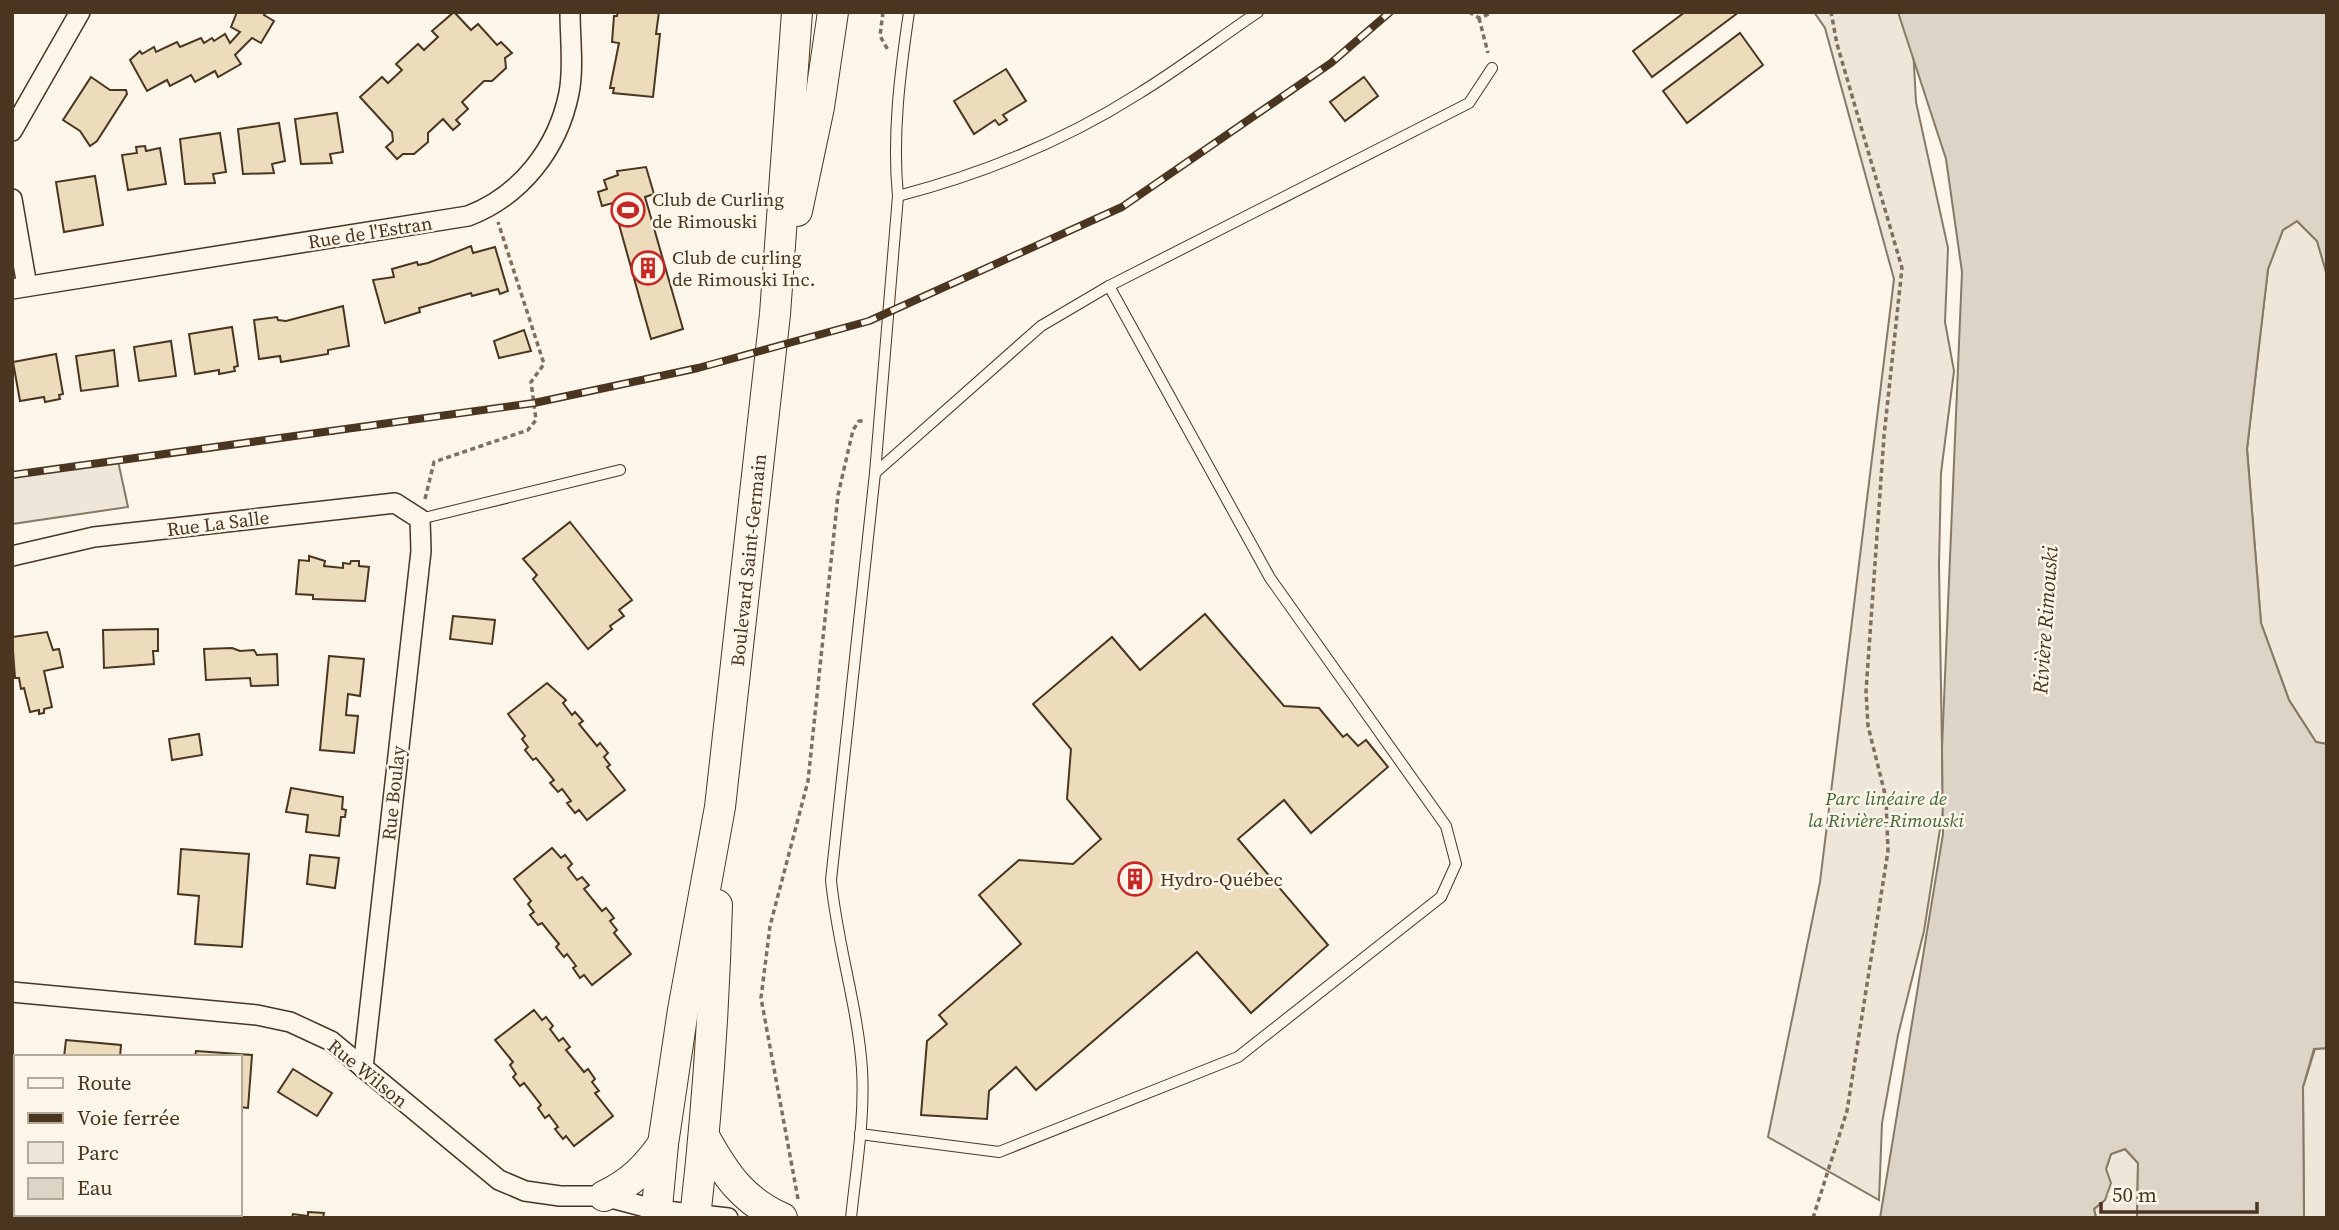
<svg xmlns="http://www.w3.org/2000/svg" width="2339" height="1230" font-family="'Source Serif 4',serif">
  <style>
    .green { fill: #ede6d9; stroke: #887966; stroke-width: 2 }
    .water { fill: #dcd4c6; stroke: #887966; stroke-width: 2 }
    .building { fill: #ecdcbc; stroke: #4a3520; stroke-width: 2 }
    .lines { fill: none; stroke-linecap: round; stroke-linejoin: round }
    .lane-casing { stroke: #4a3520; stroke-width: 12 }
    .street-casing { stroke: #4a3520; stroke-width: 22 }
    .primary-casing { stroke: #4a3520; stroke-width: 32 }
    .path { stroke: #7f6f5c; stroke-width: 3.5; stroke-dasharray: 5 3.5; stroke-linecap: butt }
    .lane { stroke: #fbf6e9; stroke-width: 10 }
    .street { stroke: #fbf6e9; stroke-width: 19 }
    .primary { stroke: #fbf6e9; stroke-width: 30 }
    .rail-casing { stroke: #4a3520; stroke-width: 8 }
    .rail { stroke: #fbf6e9; stroke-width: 5; stroke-dasharray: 16; stroke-linecap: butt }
    .labels { text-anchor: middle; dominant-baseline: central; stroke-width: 5; stroke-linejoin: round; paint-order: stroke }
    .poi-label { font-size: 19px; fill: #4a3520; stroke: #fbf6e9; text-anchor: start }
    .street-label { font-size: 19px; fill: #4a3520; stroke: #fbf6e9 }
    .park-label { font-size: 19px; font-style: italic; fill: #436837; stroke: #fbf6e9 }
    .water-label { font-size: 21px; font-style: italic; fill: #4a3520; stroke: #fbf6e9 }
  </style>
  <rect width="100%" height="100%" fill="#fbf6e9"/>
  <g class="green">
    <path d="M1814 12H1920L1913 47 1916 102 1948 248 1945 322 1954 371 1941 473 1939 565 1943 810 1924 931 1898 1035 1882 1123 1879 1200 1768 1137 1820 882 1894 279 1825 28Z"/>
    <path d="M2297 221 2317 241 2327 275V744L2316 742 2289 700 2261 623 2247 449 2268 269 2283 230Z"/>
    <path d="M118 461 128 507 12 524V475Z"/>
    <path d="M2327 1048V1218H2304L2303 1087 2315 1049Z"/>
    <path d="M2125 1149 2138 1163 2137 1218H2096L2094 1209 2105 1200 2106 1169 2111 1154Z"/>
  </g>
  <path class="water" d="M1898 12H2327V275L2317 241 2297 221 2283 230 2268 269 2247 449 2261 623 2289 700 2316 742 2327 744V1048L2314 1049 2303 1087 2304 1218H2137L2138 1163 2125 1149 2111 1154 2106 1169 2111 1183 2105 1200 2094 1209 2096 1218H1880L1943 834 1942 748 1962 272 1946 159Z"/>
  <g class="building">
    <path d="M266 12 264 15 274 21 261 43 252 38 235 55 241 64 218 77 215 71 195 82 191 75 170 86 167 80 147 91 130 60 140 51 142 54 154 47 156 52 177 42 180 47 201 38 204 43 212 38 214 41 225 34 230 43 240 32 231 27 237 12Z"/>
    <path d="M454 12 471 30 478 24 497 45 501 42 512 53 505 58 506 68 492 81H484L462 102 468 109 456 120 460 124 453 130 443 119 428 133V142L414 154H403L397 159 386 147 393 141 392 132 360 97 382 77 388 83 402 70 396 64 418 44 424 50 438 37 432 31Z"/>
    <path d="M618 12H659L656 34H660L653 97 613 93 614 88H610L619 43 612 42 614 16H617Z"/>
    <path d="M1685 12H1739L1652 77 1633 51Z"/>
    <path d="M1740 33 1763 65 1687 123 1663 91Z"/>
    <path d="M1006 69 1026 101 1003 115 1007 120 999 125 995 120 974 134 954 101Z"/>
    <path d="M91 77 110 90H126L127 94 97 141 90 146 80 131 63 120Z"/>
    <path d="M1364 77 1378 96 1345 121 1330 102Z"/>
    <path d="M337 113 343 152 330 154 332 163 301 164 295 119Z"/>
    <path d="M279 123 285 161 272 164 274 173 243 174 238 129Z"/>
    <path d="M220 133 226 172 213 174 215 183 185 184 180 139Z"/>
    <path d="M145 146 146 151 160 148 166 184 128 190 122 155 137 153 136 147Z"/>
    <path d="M646 167 654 194 645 197 683 329 651 339 613 203 602 206 598 192 607 189 604 180 618 175 617 171Z"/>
    <path d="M95 176 103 225 64 232 56 182Z"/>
    <path d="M471 246 473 253 495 247 508 291 500 294 498 289 472 296 471 293 419 308 420 312 385 323 373 280 394 277 392 269 417 262 418 265 428 263Z"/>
    <path d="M343 306 349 346 328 350V354L281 362 280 356 259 359 254 320 277 317 278 320 286 321Z"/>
    <path d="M232 327 238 366 234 367 235 371 219 374V370L195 374 189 334Z"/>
    <path d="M524 330 531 351 499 358 494 341Z"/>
    <path d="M171 341 176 376 139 381 134 347Z"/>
    <path d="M114 350 118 386 81 391 76 356Z"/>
    <path d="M56 354 63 394 59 395 60 399 45 402 44 397 20 401 13 362Z"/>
    <path d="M570 522 632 600 619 610 624 616 610 626 612 629 588 649 533 579 537 575 523 559Z"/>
    <path d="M309 556 325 561 324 566 343 568V563L350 564 351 561H359V566L369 567 365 601 313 599V595L296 594 299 560 309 561Z"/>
    <path d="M1205 614 1284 706 1319 708 1343 737 1347 734 1358 746 1366 740 1388 767 1311 833 1284 800 1238 839 1328 945 1251 1013 1197 952 1036 1090 1016 1067 989 1091 987 1119 921 1115 927 1041 947 1024 939 1015 1021 944 979 895 1019 860 1073 864 1101 839 1067 799 1071 749 1033 704 1112 637 1140 670Z"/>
    <path d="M453 616 495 620 492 644 450 639Z"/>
    <path d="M158 629V651H153L154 664 104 668 103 630Z"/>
    <path d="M47 632 53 650 59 649 63 667 44 671 52 707 44 709V713L39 714V710L30 712 24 688 21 689 19 678H15L12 637Z"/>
    <path d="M232 648 240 651 254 650 257 655 277 654 278 685 251 686 250 678 206 680 204 649Z"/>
    <path d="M329 656 364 659 360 696 348 694 346 715 358 716 354 753 320 750Z"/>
    <path d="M547 683 566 700 563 703 572 715 575 712 583 721 579 724 597 746 600 743 608 753 604 757 610 765 607 767 625 790 587 820 579 810 575 813 567 803 571 801 562 789 558 792 550 783 554 780 536 758 533 760 525 750 528 747 522 739 525 736 508 714Z"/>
    <path d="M199 734 202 755 172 760 169 739Z"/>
    <path d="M291 788 343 797 342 809 346 810 345 817H341L339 836 306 832 308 815 286 812Z"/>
    <path d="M552 848 561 858 565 855 572 864 568 868 577 880 582 877 589 885 584 889 602 911 606 908 614 918 610 921 617 930 614 933 631 954 592 985 584 975 580 978 573 968 576 966 567 954 564 957 556 947 559 944 542 923 538 925 530 915 534 912 528 904 531 901 514 879Z"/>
    <path d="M181 849 249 854 242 947 195 944 199 896 178 894Z"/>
    <path d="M310 855 339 858 335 888 307 884Z"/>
    <path d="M534 1010 542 1020 546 1017 553 1026 550 1029 559 1041 563 1038 570 1047 566 1050 584 1072 588 1069 595 1079 592 1082 599 1091 595 1093 613 1116 574 1146 566 1136 563 1139 555 1129 558 1127 549 1115 545 1118 538 1108 541 1105 524 1083 520 1086 513 1077 516 1074 510 1065 513 1062 495 1040Z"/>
    <path d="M66 1040 121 1045 120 1057H64Z"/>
    <path d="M196 1051 252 1055 248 1108 240 1107V1057H195Z"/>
    <path d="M293 1069 332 1093 317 1116 278 1092Z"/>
    <path d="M12 1189H16V1214H26V1218H12Z"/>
    <path d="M308 1212 324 1213 323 1218H292L293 1214 308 1216Z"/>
    <path d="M53 1214H84V1218H52Z"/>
    <path d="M133 1214H164V1218H132Z"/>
    <path d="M194 1214H227L226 1218H194Z"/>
  </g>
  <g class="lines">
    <defs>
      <g id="lane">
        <path d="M898 196C982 174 1064 141 1138 94 1179 69 1218 39 1258 12"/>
        <path d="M875 473 1041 326 1109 286 1469 103 1492 68"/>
        <path d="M420 519 620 470"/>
        <path d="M860 1134 999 1152 1238 1057 1441 897 1456 864 1446 826 1270 578 1109 286"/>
        <path d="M851 1218C856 1169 865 1118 862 1069 858 1008 837 943 831 880L875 473 898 196C892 135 900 73 909 12"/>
      </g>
      <g id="street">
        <path d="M12 131 80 12"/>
        <path d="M12 199 27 286"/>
        <path d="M12 289 468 216C521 196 558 148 569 93 574 68 570 38 570 12"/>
        <path d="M12 556 94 537 395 503 420 519 421 551 363 1068"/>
        <path d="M12 992 257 1015 290 1022 331 1041 499 1180 525 1191 560 1196H604L657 1210 728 1218"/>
      </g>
      <g id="primary">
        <path d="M797 211 819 107 833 12"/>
        <path d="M705 1138C725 1174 743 1201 782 1218"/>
        <path d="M604 1196C631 1183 646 1168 663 1144"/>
        <path d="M656 1218 663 1144 683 1010 720 807 775 314 797 12"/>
        <path d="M695 1218C707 1114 714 1010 717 905"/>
      </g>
    </defs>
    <use href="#lane" class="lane-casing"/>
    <use href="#street" class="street-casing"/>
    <use href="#primary" class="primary-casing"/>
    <g class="path">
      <path d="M883 12 880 36 888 50"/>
      <path d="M1469 12 1479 18 1494 12"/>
      <path d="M1479 18 1488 53"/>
      <path d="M425 499 434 462 528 430 536 420 531 382 544 364 498 222"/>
      <path d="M798 1199 761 998 770 926 808 781 838 495 853 430 859 421H864"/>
      <path d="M1813 1218 1847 1111 1888 851 1886 798 1868 726 1866 691 1884 436 1902 268 1837 44 1831 12"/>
    </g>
    <use href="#lane" class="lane"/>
    <use href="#street" class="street"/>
    <use href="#primary" class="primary"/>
    <defs>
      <path id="rail" d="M12 475 534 403 698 368 869 321 1122 207 1331 63 1390 12"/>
    </defs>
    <use href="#rail" class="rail-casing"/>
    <use href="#rail" class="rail"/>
  </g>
  <defs>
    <symbol id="stadium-ring" viewBox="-11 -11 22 22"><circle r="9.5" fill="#fbf6e9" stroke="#c62828" stroke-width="1.5"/><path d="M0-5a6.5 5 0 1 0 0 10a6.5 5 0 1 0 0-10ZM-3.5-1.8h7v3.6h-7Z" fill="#c62828"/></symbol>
    <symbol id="building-ring" viewBox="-11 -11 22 22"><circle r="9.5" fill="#fbf6e9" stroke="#c62828" stroke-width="1.5"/><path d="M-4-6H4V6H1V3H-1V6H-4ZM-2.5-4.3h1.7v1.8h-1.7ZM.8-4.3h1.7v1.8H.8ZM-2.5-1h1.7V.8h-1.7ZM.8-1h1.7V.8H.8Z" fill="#c62828"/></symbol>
  </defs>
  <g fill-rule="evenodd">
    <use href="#stadium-ring" x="609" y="191" width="38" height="38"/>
    <use href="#building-ring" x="629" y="249" width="38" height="38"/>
    <use href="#building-ring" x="1116" y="860" width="38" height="38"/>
  </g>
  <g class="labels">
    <g class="poi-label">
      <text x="652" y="199">Club de Curling<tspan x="652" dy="22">de Rimouski</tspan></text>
      <text x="672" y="257">Club de curling<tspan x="672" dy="22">de Rimouski Inc.</tspan></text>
      <text x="1160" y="879">Hydro-Québec</text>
    </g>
    <g class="street-label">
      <text transform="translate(370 232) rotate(-9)">Rue de l'Estran</text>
      <text transform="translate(218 523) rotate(-7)">Rue La Salle</text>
      <text transform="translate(748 560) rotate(-84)">Boulevard Saint-Germain</text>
      <text transform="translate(393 793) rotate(-84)">Rue Boulay</text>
      <text transform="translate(368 1073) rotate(39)">Rue Wilson</text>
    </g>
    <g class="park-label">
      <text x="1886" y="798">Parc linéaire de<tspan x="1886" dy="22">la Rivière-Rimouski</tspan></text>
    </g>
    <g class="water-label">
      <text transform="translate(2045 620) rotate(-86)">Rivière Rimouski</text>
    </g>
  </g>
  <rect width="2339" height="1230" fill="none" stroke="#4a3520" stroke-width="28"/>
  <rect x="14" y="1055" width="228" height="161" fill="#fbf6e9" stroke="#b4a999" stroke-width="2"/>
  <rect x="28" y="1078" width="35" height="10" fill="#fbf6e9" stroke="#b4a999" stroke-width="2"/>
  <text x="77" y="1090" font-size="21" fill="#4a3520">Route</text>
  <rect x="28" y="1113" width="35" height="10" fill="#4a3520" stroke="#b4a999" stroke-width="2"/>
  <text x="77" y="1125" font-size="21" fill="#4a3520">Voie ferrée</text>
  <rect x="28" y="1142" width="35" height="21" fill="#ede6d9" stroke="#b4a999" stroke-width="2"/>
  <text x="77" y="1160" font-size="21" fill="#4a3520">Parc</text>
  <rect x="28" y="1178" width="35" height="21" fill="#dcd4c6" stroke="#b4a999" stroke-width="2"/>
  <text x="77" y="1195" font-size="21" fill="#4a3520">Eau</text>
  <path d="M2101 1202v10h156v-10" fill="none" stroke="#4a3520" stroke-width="3.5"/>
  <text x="2112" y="1202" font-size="21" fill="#4a3520" stroke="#fbf6e9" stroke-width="5" paint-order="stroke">50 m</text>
</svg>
